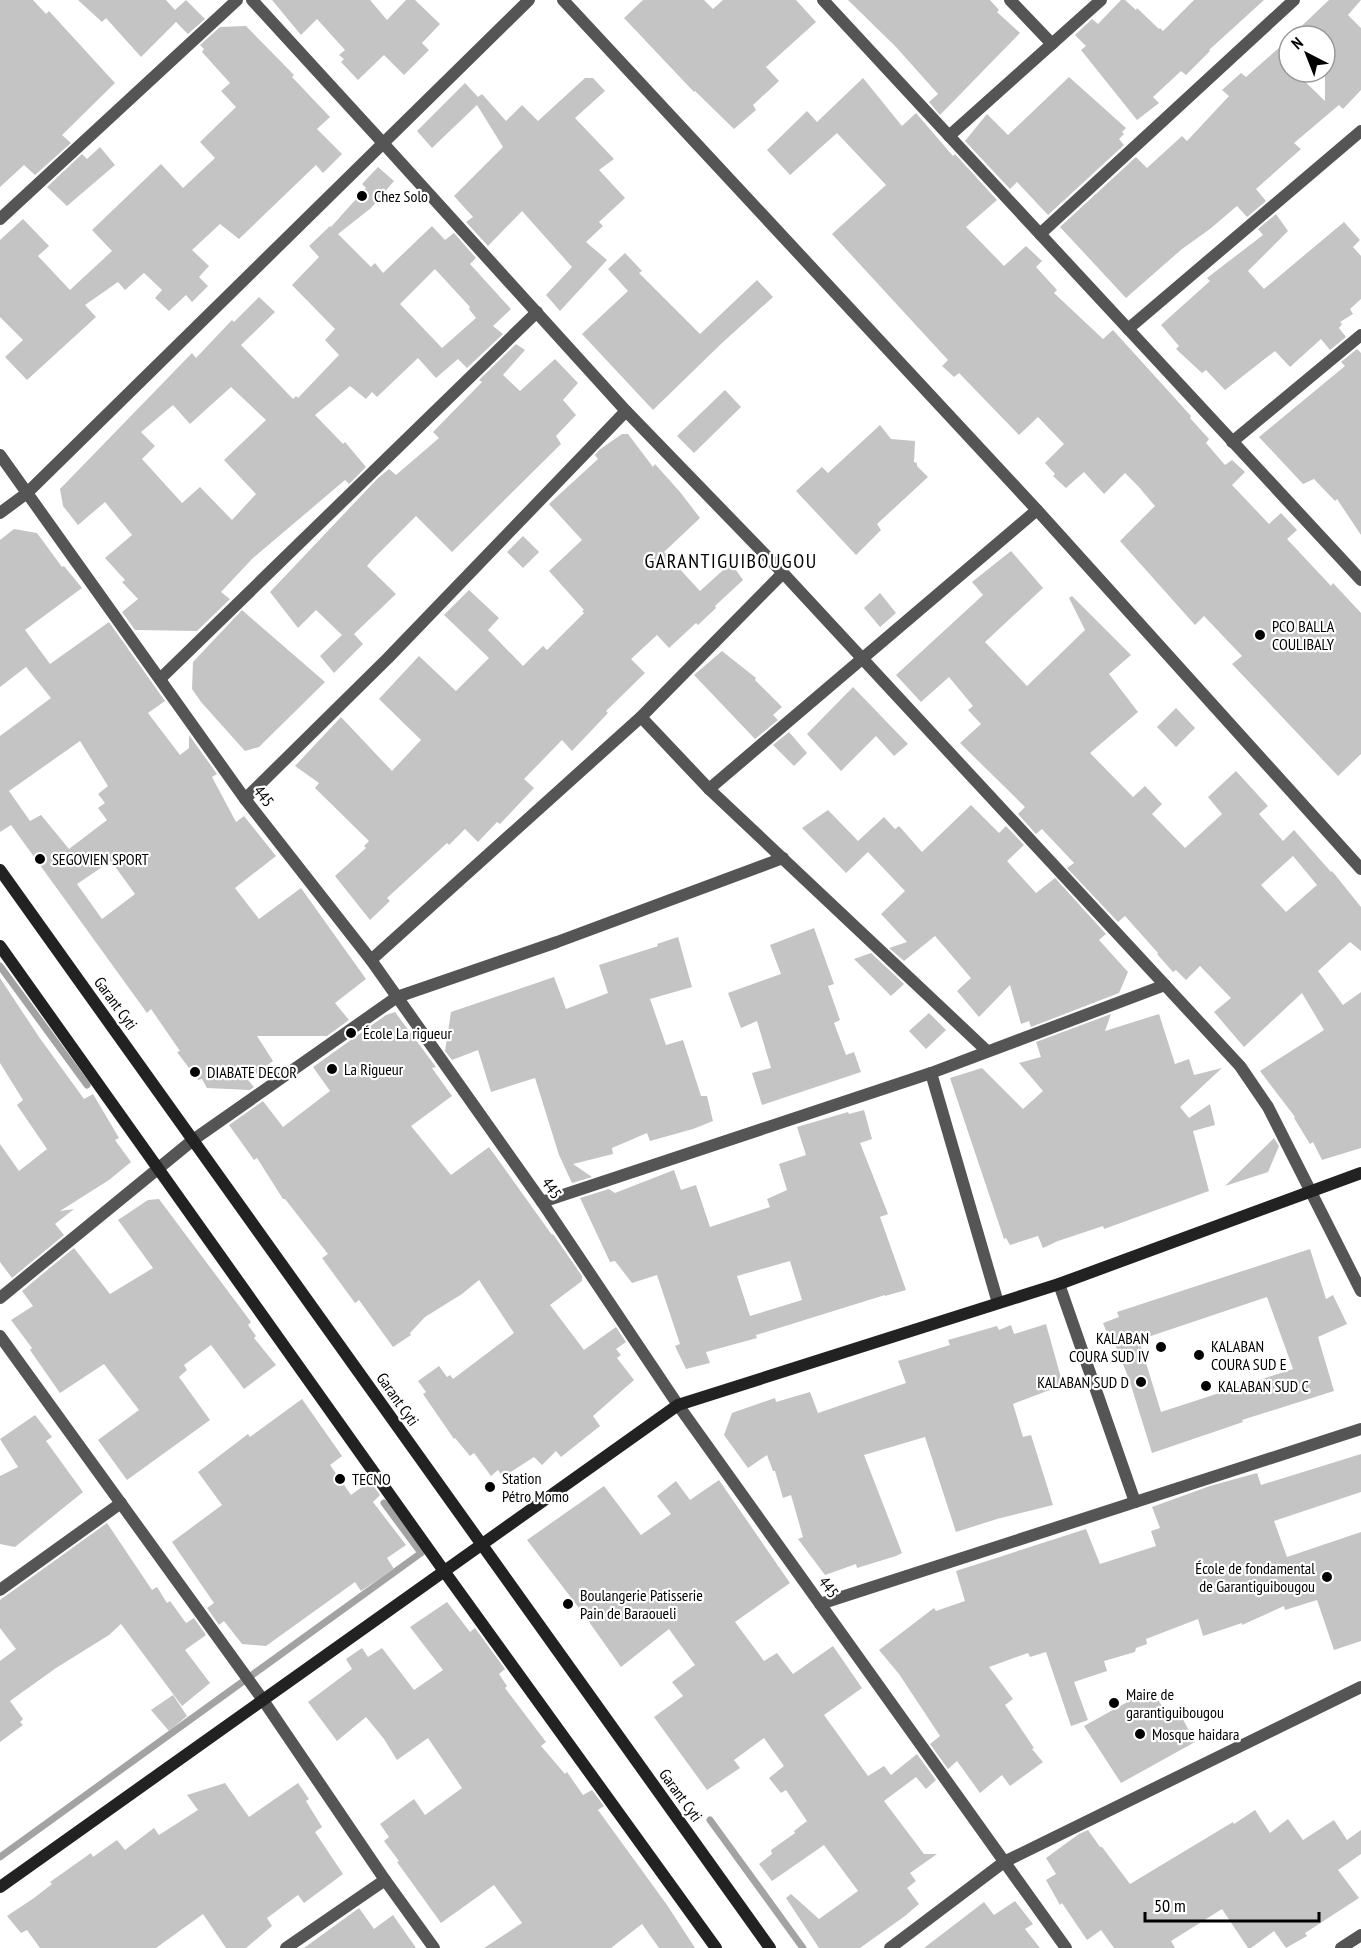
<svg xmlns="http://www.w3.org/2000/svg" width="1361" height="1948" font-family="'PT Sans Narrow',sans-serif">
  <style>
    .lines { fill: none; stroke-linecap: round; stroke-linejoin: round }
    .stream { stroke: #a3a3a3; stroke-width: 7 }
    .building { fill: #c4c4c4; fill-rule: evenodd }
    .street { stroke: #555; stroke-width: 12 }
    .secondary { stroke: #222; stroke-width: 12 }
    .poi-dot { fill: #000; stroke: #fff; stroke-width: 2 }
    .labels { text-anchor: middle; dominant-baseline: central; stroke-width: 4.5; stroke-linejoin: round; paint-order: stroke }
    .poi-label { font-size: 16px; fill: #000; stroke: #fff; text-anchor: start }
    .street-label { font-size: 16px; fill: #000; stroke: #fff }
    .quarter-label { font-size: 20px; letter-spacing: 1.5px; fill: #000; stroke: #fff }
  </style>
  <rect width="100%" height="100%" fill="#fff"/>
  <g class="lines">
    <g class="stream">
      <path d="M0 966 87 1085"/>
      <path d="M710 1820 803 1948"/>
      <path d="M0 1857 421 1553 384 1503"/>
    </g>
  </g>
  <g class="building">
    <path d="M0 0H33L46 14 49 11 115 83 62 135 71 143 35 175 24 165 0 187Z"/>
    <path d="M78 0H166L175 10 186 0 205 19 188 34 176 22 141 57 106 18 102 22Z"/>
    <path d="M272 0H370L387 20 406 0H415L440 24 422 43 429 50 404 75 384 55 358 80 341 62 344 59 339 55 345 50 317 19 301 35Z"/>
    <path d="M643 0H704L713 9 723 0H796L816 22 766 67 779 81 753 105 756 110 734 129 695 91 694 92 624 18Z"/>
    <path d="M848 0H990L999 10 997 12 1020 33 940 115 929 102 938 94 896 47Z"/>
    <path d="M1121 0H1125L1136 10 1137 8 1159 29 1160 28 1163 31 1194 0H1264L1209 50 1210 51 1186 75 1181 71 1153 97 1159 103 1137 120 1081 50 1086 46 1075 35 1092 19 1098 24Z"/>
    <path d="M1329 0H1361L1348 15 1361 28V90L1343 109 1339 105 1294 143 1301 149 1256 189 1266 201 1247 217 1237 206 1210 229 1182 249 1126 298 1060 227 1136 157 1147 168 1182 136 1187 141 1229 96 1222 90 1241 73 1246 77 1289 39V72H1295L1325 101V36H1291Z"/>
    <path d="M246 26 294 75 292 77 330 117 317 129 342 154 323 173 316 165 239 239 220 224 192 250 209 266 199 277 208 286 192 302 186 295 169 311 155 298 162 290 144 273 125 290 118 282 85 305 96 317 27 380 5 357 23 340 0 317V240L23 219 49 246 38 256 70 290 112 251 92 230 161 164 183 188 215 158 200 142 236 107 221 91 230 83 202 52 204 49 200 45 220 27Z"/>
    <path d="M1069 77 1126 128 1122 132 1124 134 1119 139 1124 145 1048 215 1017 182 1010 189 965 141 987 114 1008 135Z"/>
    <path d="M585 78H593L605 91 575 118 614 159 599 170 625 198 599 222 603 226 586 242 607 260 560 311 546 295 572 267 522 211 488 246 466 222 473 217 454 196 503 147 477 105 432 148 417 131 465 83 478 97 482 94 506 121 522 105 538 121Z"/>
    <path d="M863 78 902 126 916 113 953 156 955 154 997 200 966 227 1004 266 1026 246 1042 261 1036 267 1057 290 1054 293 1103 339 1113 330 1191 416 1190 418 1209 439 1206 443 1225 465 1232 460 1245 472 1232 485 1269 524 1281 513 1297 530 1287 539 1331 586 1333 583 1361 613V754L1338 776 1232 664 1242 656 1204 616 1195 625 1120 541 1155 506 1138 486 1125 473 1104 494 1084 472 1066 488 1053 476 1055 474 1045 463 1064 444 1038 417 1019 435 959 373 954 377 942 366 948 360 832 234 886 185 837 133 790 175 767 150 807 111 817 122Z"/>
    <path d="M100 147 115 165 67 206 47 187 82 154 87 159Z"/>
    <path d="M378 167 394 181 371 208 338 234 371 267 375 263 383 273 432 226 445 240 454 233 476 258 470 264 511 309 493 326 503 334 467 368 458 359 436 378 418 358 377 397 372 392 366 399 350 386 315 415 343 444 345 442 366 467 349 484 345 480 252 559 221 592 230 599 197 631 135 630 122 612 138 599 122 582 125 580 105 558 132 535 105 502 78 525 63 506 60 489 192 353 196 358 232 320 234 322 259 297 275 312 241 345 293 399 296 396 298 398 339 355 325 340 335 329 292 285 319 257 309 246 330 226 331 227 366 188 362 184ZM435 269 470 307 469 309 476 318 442 348 400 304ZM231 387 266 420 224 460 256 494 232 520 200 487 182 503 142 459 155 446 141 432 173 405 190 424Z"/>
    <path d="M1276 214 1288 231 1248 271 1264 289 1344 222 1360 240 1353 247 1361 256V299L1350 309 1353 314 1340 322 1342 324 1339 328 1346 337 1330 350 1321 339 1290 367 1275 351 1225 390 1206 370 1202 373 1176 349 1179 346 1161 325 1210 281 1207 278 1263 235 1258 229Z"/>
    <path d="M625 253 642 271 639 273 700 334 757 280 773 297 722 343 653 410 582 334 628 291 608 269Z"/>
    <path d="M516 344 525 350 503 375 520 391 555 359 578 383 563 400 576 415 556 436 561 444 452 552 416 516 374 558 367 566 396 594 354 634 363 644 334 673 320 656 342 635 316 610 298 628 270 592 378 478 389 469 396 475 439 438 433 432 482 382 479 380Z"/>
    <path d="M1357 349 1361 353V535L1337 499 1335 501 1314 479 1303 484 1259 437 1345 366 1341 362Z"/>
    <path d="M725 390 741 407 694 453 677 436Z"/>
    <path d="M880 425 891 439 915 441 914 462 917 463V466L928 477 877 524 881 530 856 555 796 491 822 467 828 473Z"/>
    <path d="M622 434H628L653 467 655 464 680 492 700 518 664 552 700 591 731 563 743 580 715 606 716 608 698 625 696 623 669 648 657 635 631 659 645 673 606 711 608 713 572 751 562 740 524 779 534 788 500 824 497 822 478 842 465 829 449 845 447 843 387 898 390 901 370 920 335 876 366 848 364 846 369 841 315 788 319 783 295 766 341 717 392 771 421 740 379 699 419 656 456 691 489 658 444 615 469 590 499 618 488 630 523 666 543 646 547 650 584 613 582 611 584 610 549 571 582 540 549 504 598 459 595 455 599 450Z"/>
    <path d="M14 529 37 533 62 567 64 566 82 588 25 630 50 664 109 622 165 701 148 713 180 755 189 748V735L217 774 212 777 236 822 244 816 276 856 235 888 259 919 301 888 366 979 335 1003 349 1020 327 1036H257L273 1061 248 1080 254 1087 250 1090 207 1088 202 1079 198 1080 177 1052 180 1051 151 1009 147 1013 11 825 0 832V736L51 698 26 667 0 687V540ZM80 741 108 786 98 794 105 803 98 808 107 820 69 849 41 815 30 821 9 791ZM111 861 135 894 102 919 77 884Z"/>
    <path d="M523 536 539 552 523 568 507 552Z"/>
    <path d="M1011 551 1043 588 985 642 1027 686 1085 630 1069 598 1072 596 1131 655 1109 674 1138 712 1090 753 1133 797 1145 786 1162 804 1152 814 1185 848 1222 814 1208 797 1236 771 1268 806 1259 814 1283 841 1294 830 1331 872 1332 871 1361 907V951L1350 942 1318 971 1343 1005 1361 992V1148L1322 1160 1313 1142 1310 1144 1294 1118 1295 1117 1260 1071 1324 1030 1302 993 1244 1047 1214 1012 1231 998 1200 966 1186 980 1176 970 1173 972 1157 954 1158 953 1125 916 1118 922 1067 868 1074 863 1042 829 1036 834 1018 814 1025 807 960 743 981 724 968 710 973 706 949 677 921 702 896 675 983 595 972 582ZM1293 856 1317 885 1286 912 1261 885Z"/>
    <path d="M880 593 896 613 880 627 864 608Z"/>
    <path d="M242 610 325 682 259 747 245 751 201 702 192 689 193 662Z"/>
    <path d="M722 651 756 678 755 680 782 707 773 715 778 720 755 739 694 675Z"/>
    <path d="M853 687 908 744 894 756 876 736 841 771 807 734Z"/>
    <path d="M1176 708 1195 728 1176 747 1157 727Z"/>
    <path d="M789 732 807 753 794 766 773 745Z"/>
    <path d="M971 805 999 833 1006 826 1024 845 1007 861 1036 893 1055 878 1106 934 1099 940 1128 972 1119 993 1031 1027 1029 1021 1021 1024 1010 985 979 1017 957 991 971 978 935 936 904 961 889 948 907 942 881 914 905 891 868 852 846 873 802 828 828 810 858 841 884 817 895 829 899 826 922 852Z"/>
    <path d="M814 928 834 984 828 986 840 1020 834 1023 846 1055 854 1052 861 1072 762 1105 752 1073 771 1068 757 1021 741 1028 728 993 781 974 770 945Z"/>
    <path d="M678 937 692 987 650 999 666 1045 683 1040 701 1096H707L713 1121 693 1129 650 1141 647 1133 612 1148 613 1154 573 1164 592 1177 572 1183 559 1155 535 1078 491 1092 478 1050 452 1060 445 1051 451 1012 554 977 566 1009 608 993 599 965 658 946 657 944Z"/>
    <path d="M871 953 904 984 891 996 854 959Z"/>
    <path d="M0 978 39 1037 84 1099 93 1094 119 1138 115 1140 131 1162 109 1180 60 1211 74 1209 55 1224 64 1235 12 1278 0 1262V1144L19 1171 47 1149 17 1105 23 1100 0 1063Z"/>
    <path d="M395 1012 436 1067 432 1068 452 1096 411 1126 451 1175 489 1147 552 1235 553 1234 582 1276V1281L550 1305 584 1350 616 1327 626 1342 616 1349 621 1355 617 1358 634 1380 593 1416 600 1426 561 1457 556 1451 542 1465 534 1457 503 1477 498 1470 491 1476 474 1453 470 1456 455 1438 454 1439 423 1394 426 1392 418 1381 439 1366 447 1377 450 1375 453 1379 514 1333 479 1280 462 1294 425 1317 410 1333 411 1335 393 1347 359 1300 355 1303 322 1258 328 1254 285 1199H283L257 1158 254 1160 229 1125 263 1101 283 1127 330 1091 313 1067 386 1015Z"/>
    <path d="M929 1013 946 1030 926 1049 909 1031Z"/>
    <path d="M1111 1014 1105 1031 1159 1014 1175 1064 1189 1059 1194 1075 1222 1068 1180 1107 1189 1118 1210 1104 1215 1125 1193 1131 1209 1191 1104 1229 1103 1226 1058 1241 1043 1248 1038 1236 1010 1245 1006 1238 1004 1239 950 1078 982 1068 1023 1109 1043 1091 1019 1063 1041 1057 1036 1042Z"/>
    <path d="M864 1110 872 1139 860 1143 888 1214 880 1217 906 1290 885 1296V1295L756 1335 757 1338 706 1352 710 1363 686 1369 675 1346 680 1344 657 1275 632 1283 615 1261 610 1262 580 1198 609 1189 615 1193 674 1170 681 1190 696 1185 710 1227 770 1207 767 1199 787 1190 779 1164 806 1155 797 1127 848 1112 849 1114ZM790 1261 802 1300 750 1316 737 1276Z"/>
    <path d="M1274 1138 1279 1146 1268 1172 1225 1186Z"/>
    <path d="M159 1199 251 1322 248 1325 256 1336 254 1338 276 1365 244 1389 211 1345 184 1365 187 1370 179 1377 210 1420 127 1480 98 1440 139 1410 104 1364 60 1393 30 1350 32 1348 11 1320 33 1306 22 1291 74 1248 110 1294 153 1268 118 1220 148 1200Z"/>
    <path d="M1310 1249 1326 1299 1333 1295 1347 1324 1318 1337 1334 1391 1242 1420 1243 1422 1152 1453 1129 1379 1114 1342 1111 1343 1103 1323 1119 1317 1117 1312ZM1267 1297 1293 1369 1161 1412 1139 1340Z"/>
    <path d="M1046 1324 1063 1385 1013 1404 1023 1437 1031 1435 1053 1505 997 1519 956 1532 925 1437 864 1455 902 1553 896 1556 857 1568 856 1564 825 1575 798 1539 803 1537 791 1495 783 1498 775 1471H773L767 1455 748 1468 724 1435 732 1413 775 1398 776 1402 810 1392 818 1413 906 1383 898 1361 950 1345 948 1340 997 1326 999 1330 1011 1325 1014 1334Z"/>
    <path d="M302 1399 342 1456 330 1465 351 1495 370 1481 380 1495 373 1502 406 1545 387 1558 394 1569 361 1591 355 1582 266 1646 242 1644 224 1621 219 1625 207 1608 214 1603 172 1542 222 1505 198 1472 248 1434 250 1437Z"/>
    <path d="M35 1415 52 1437 46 1441 83 1492 15 1547 0 1544V1476L18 1467 0 1439Z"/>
    <path d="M1361 1454V1492L1274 1521 1287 1557 1361 1532V1641L1334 1650 1317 1600 1285 1610 1284 1606 1242 1625V1623L1203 1636 1198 1619 1146 1639 1147 1644 1136 1648 1135 1652 1104 1661 1107 1671 1074 1682 1088 1720 1071 1726 1046 1652 1030 1657 1028 1653 989 1667 1013 1699 1005 1705 1034 1748 1032 1749 1043 1762 1010 1786 1002 1775 980 1793 957 1761 948 1769 930 1744 940 1736 899 1674 879 1650 934 1608 936 1611 965 1601 956 1571 1086 1529 1100 1564 1156 1546 1151 1531 1160 1528 1152 1507 1210 1486 1257 1473 1261 1485Z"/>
    <path d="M719 1480 790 1583 735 1622 764 1661 777 1653 793 1674 833 1646 862 1688 824 1715 868 1776 884 1766 891 1775 917 1754 936 1780 926 1789 916 1777 884 1801 924 1854H937L910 1873 916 1881 907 1888 919 1904 905 1916 860 1948H819L786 1898 791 1894 819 1919 858 1891 824 1845 772 1881 759 1864 772 1854 771 1850 795 1833 794 1831 807 1821 786 1790 781 1793 769 1778 784 1766 764 1738 734 1760 740 1768 707 1790 654 1717 683 1696 672 1682 695 1665 669 1629 621 1667 582 1612 527 1540 604 1486 641 1535 671 1514 657 1496 676 1481 690 1500Z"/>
    <path d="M107 1523 152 1590 157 1587 167 1603 170 1601 186 1623 194 1618 206 1635 185 1650 210 1683 182 1706 121 1624 109 1635 56 1668 10 1701 23 1719 20 1722 23 1725 0 1742V1661L16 1649 0 1628V1600Z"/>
    <path d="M447 1602 470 1632 475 1628 505 1669 499 1674 507 1686 505 1688 546 1742 541 1746 565 1774 567 1772 583 1795 592 1790 604 1806 598 1810 667 1905 695 1948H659L642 1924 611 1948H484L522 1923 494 1885 441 1923 397 1862 399 1861 384 1841 389 1837 380 1824 414 1799 425 1815 462 1788 428 1738 397 1760 384 1739 366 1717 337 1741 308 1702 352 1669 346 1659 362 1648 368 1657 382 1648 414 1690 443 1670 410 1627Z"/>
    <path d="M1151 1689 1168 1715 1177 1708 1195 1742 1121 1783 1084 1726Z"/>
    <path d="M173 1695 187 1716 169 1731 151 1710Z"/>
    <path d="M225 1783 249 1817 298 1783 309 1799 306 1801 322 1827 315 1832 343 1874 304 1903 298 1895 267 1918 272 1926 246 1948H226L203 1914 156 1948H40L27 1930 21 1933 7 1916 34 1898 52 1884 50 1882 91 1853 93 1857 117 1840 125 1850 154 1828 159 1835 198 1810 187 1795Z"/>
    <path d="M1255 1810 1270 1833 1288 1819 1303 1840 1334 1820 1347 1840 1361 1830V1854L1338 1870 1359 1898 1305 1933 1307 1936 1286 1948 1274 1931 1251 1948H1248L1222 1909 1171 1941 1175 1948H1114L1101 1930 1087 1940 1062 1903 1060 1905 1046 1880 1056 1874 1046 1858 1079 1834 1088 1830 1100 1847H1102L1130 1884 1233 1822 1234 1824Z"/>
    <path d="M1015 1901 1033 1924 1025 1929 1040 1948H924L984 1902 994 1915Z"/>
    <path d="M359 1908 374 1929 393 1915 416 1948H304Z"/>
  </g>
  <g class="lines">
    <g class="street">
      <path d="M252 0 383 143 626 411 783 573 1240 1066 1268 1107 1361 1291"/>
      <path d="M563 0 1037 510 1361 869"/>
      <path d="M823 0 1361 580"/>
      <path d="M1010 0 1052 44"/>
      <path d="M949 136 1101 0"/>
      <path d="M0 219 237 0"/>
      <path d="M1040 234 1294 0"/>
      <path d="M1128 329 1361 131"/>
      <path d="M1232 442 1361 335"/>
      <path d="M0 455 245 799 371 960 542 1202 678 1405 1066 1948"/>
      <path d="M0 513 27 493 529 0"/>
      <path d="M160 679 537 312"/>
      <path d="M641 717 709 789 987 1051"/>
      <path d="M709 789 1037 510"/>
      <path d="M245 799 388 658 626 411"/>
      <path d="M371 960 641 717 783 573"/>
      <path d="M931 1073 998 1303"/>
      <path d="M542 1202 931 1073 1165 985"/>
      <path d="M1059 1284 1135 1502"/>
      <path d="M0 1298 193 1140 397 997 557 942 783 858"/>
      <path d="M0 1336 263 1700 385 1880 434 1948"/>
      <path d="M0 1590 121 1503"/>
      <path d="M820 1604 1361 1429"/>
      <path d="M286 1948 385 1880"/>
      <path d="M890 1948 1004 1862 1361 1687"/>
      <path d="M1341 1948 1361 1935"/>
    </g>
    <g class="secondary">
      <path d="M0 870 770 1948"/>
      <path d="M0 946 444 1571 716 1948"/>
      <path d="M0 1887 678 1405 1059 1284 1361 1173"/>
    </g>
  </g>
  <g class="poi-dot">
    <circle cx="362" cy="196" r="6"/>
    <circle cx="1260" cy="635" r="6"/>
    <circle cx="40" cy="859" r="6"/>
    <circle cx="351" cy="1033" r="6"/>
    <circle cx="332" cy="1069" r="6"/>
    <circle cx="195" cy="1072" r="6"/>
    <circle cx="1161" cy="1347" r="6"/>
    <circle cx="1199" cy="1355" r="6"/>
    <circle cx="1141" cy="1382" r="6"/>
    <circle cx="1206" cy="1386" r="6"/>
    <circle cx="340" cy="1479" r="6"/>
    <circle cx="490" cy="1487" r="6"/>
    <circle cx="1327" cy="1577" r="6"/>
    <circle cx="568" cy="1604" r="6"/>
    <circle cx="1114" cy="1703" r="6"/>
    <circle cx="1140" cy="1734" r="6"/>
  </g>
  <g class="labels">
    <g class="poi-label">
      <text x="374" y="196">Chez Solo</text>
      <text x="1272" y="626">PCO BALLA<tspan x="1272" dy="18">COULIBALY</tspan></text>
      <text x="52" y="859">SEGOVIEN SPORT</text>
      <text x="363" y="1033">École La rigueur</text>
      <text x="344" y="1069">La Rigueur</text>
      <text x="207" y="1072">DIABATE DECOR</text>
      <text x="1149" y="1338" text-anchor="end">KALABAN<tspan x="1149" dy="18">COURA SUD IV</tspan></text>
      <text x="1211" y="1346">KALABAN<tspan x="1211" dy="18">COURA SUD E</tspan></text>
      <text x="1129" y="1382" text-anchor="end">KALABAN SUD D</text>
      <text x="1218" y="1386">KALABAN SUD C</text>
      <text x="502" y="1478">Station<tspan x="502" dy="18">Pétro Momo</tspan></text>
      <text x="352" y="1479">TECNO</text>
      <text x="1315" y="1568" text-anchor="end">École de fondamental<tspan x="1315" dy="18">de Garantiguibougou</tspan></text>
      <text x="580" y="1595">Boulangerie Patisserie<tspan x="580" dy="18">Pain de Baraoueli</tspan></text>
      <text x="1126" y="1694">Maire de<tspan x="1126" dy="18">garantiguibougou</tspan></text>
      <text x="1152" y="1734">Mosque haidara</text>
    </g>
    <g class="street-label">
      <text transform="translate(264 796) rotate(53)">445</text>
      <text transform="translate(116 1003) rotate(54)">Garant Cyti</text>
      <text transform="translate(552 1188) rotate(55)">445</text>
      <text transform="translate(398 1399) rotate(55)">Garant Cyti</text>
      <text transform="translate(829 1587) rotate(54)">445</text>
      <text transform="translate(681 1795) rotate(54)">Garant Cyti</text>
    </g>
    <g class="quarter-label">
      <text x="731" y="561">GARANTIGUIBOUGOU</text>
    </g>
  </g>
  <g transform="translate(1307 54) rotate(318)"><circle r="28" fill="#ffffff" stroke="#999999" stroke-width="1.5"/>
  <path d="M0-4.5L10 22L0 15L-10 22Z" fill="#000000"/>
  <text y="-9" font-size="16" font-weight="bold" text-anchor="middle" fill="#000000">N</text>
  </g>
  <path d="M1145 1912v9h174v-9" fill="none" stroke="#000000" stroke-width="3"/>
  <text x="1154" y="1912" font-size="18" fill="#000000" stroke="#ffffff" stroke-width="4.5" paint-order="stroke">50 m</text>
</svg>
